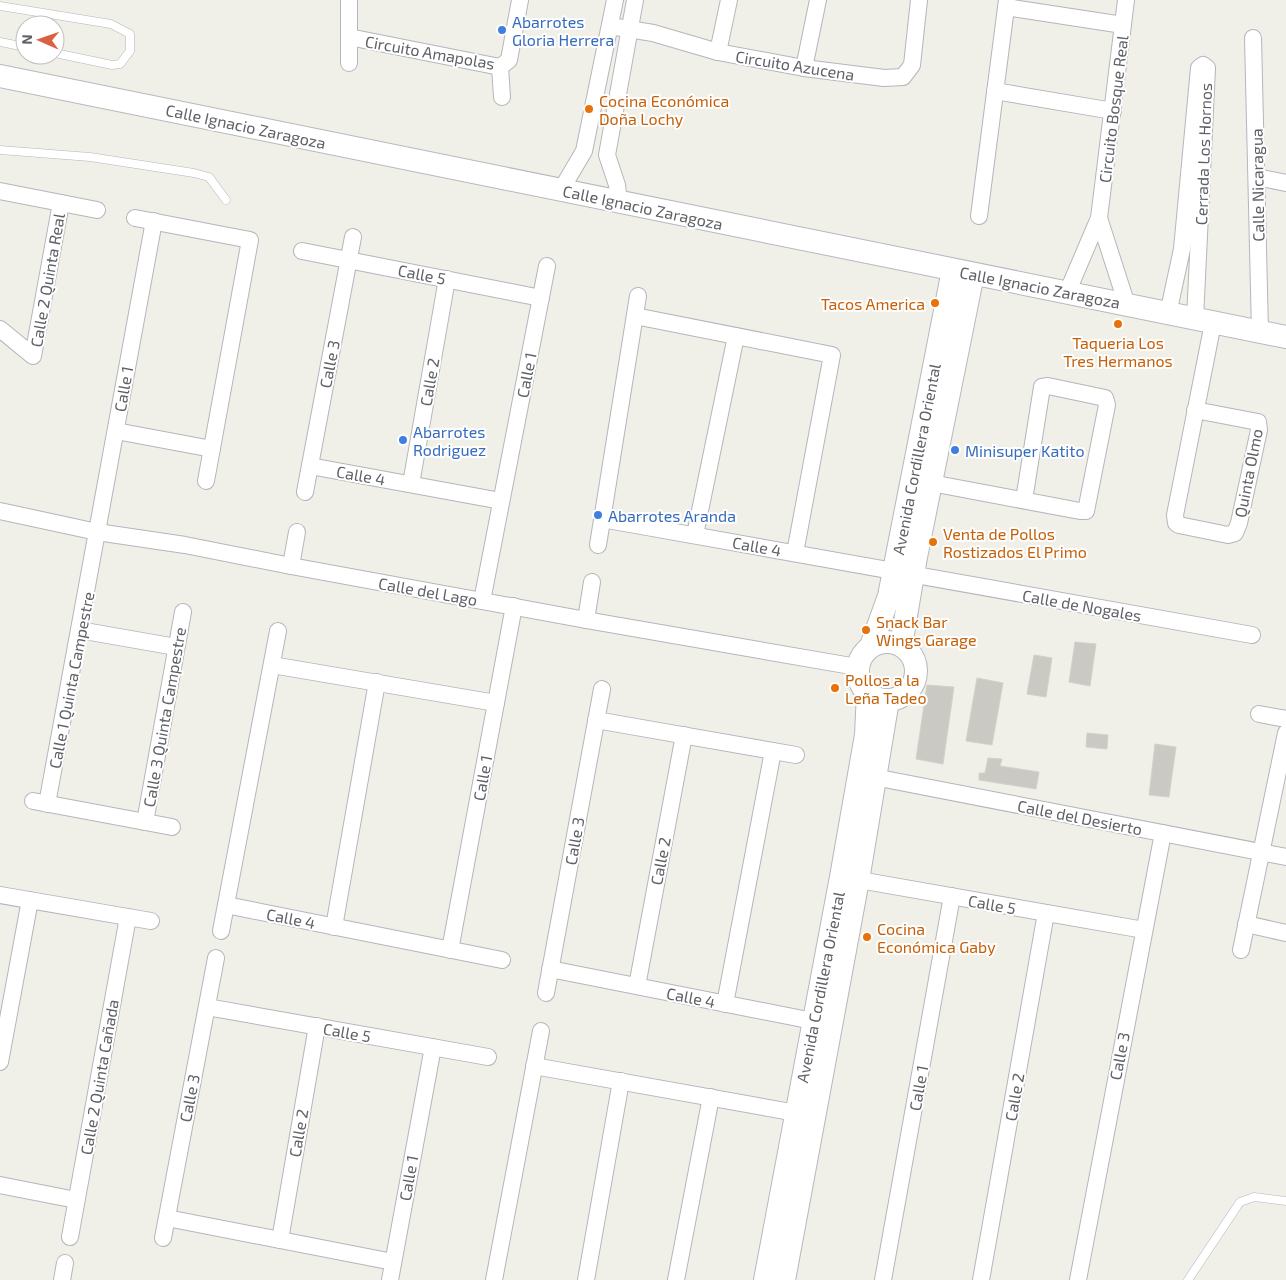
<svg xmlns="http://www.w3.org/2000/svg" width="1286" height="1280" font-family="'Exo 2',sans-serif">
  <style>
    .building { fill: #cbc9c4; stroke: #d4d1c7 }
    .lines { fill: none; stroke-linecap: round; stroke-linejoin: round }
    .lane-casing { stroke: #b5b6bb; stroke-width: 9 }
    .street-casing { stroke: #b5b6bb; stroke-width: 18 }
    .secondary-casing { stroke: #b6b8bd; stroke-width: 24 }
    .lane { stroke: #fff; stroke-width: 8 }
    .street { stroke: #fff; stroke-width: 16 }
    .secondary { stroke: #fff; stroke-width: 22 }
    .shop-dot { fill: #3f7fe0; stroke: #fff; stroke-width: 2 }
    .food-dot { fill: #e8710a; stroke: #fff; stroke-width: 2 }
    .labels { text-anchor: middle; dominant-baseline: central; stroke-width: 4; stroke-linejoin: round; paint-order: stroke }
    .shop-label { font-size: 16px; fill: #366cbe; stroke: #fff; text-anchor: start }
    .street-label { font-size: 16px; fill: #5f6166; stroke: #fff }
    .food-label { font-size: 16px; fill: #c56008; stroke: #fff; text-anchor: start }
  </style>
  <rect width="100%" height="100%" fill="#f0efe8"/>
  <g class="building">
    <path d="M1075 642 1096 644 1090 686 1069 682Z"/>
    <path d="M1034 655 1052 658 1046 697 1027 694Z"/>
    <path d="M977 678 1003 683 992 745 966 741Z"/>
    <path d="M927 685 954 687 943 764 916 759Z"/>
    <path d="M1087 733 1108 735 1107 749 1086 747Z"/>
    <path d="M1155 744 1176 747 1169 797 1149 795Z"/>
    <path d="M988 758 1002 759 1000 766 1039 772 1036 789 979 780V773H985Z"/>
  </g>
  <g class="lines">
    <defs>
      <g id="lane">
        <path d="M0 6 111 24 130 34V51L120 64 112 65 55 53"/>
        <path d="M0 42 25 47"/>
        <path d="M0 150 90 157 194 173 209 177 226 200"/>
        <path d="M1188 1280 1240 1202 1254 1197 1286 1201"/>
      </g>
      <g id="street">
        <path d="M1006 7 1123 25"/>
        <path d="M610 26 653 33 718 52 804 68 884 78 903 77 912 65 919 0"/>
        <path d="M349 37 500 67 509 60 520 0"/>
        <path d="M1253 38 1260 332"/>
        <path d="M718 52 729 0"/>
        <path d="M349 63V0"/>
        <path d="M500 67 502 97"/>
        <path d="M804 68 818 0"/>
        <path d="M995 91 1113 111"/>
        <path d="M1257 177 1286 183"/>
        <path d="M561 190 584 151 615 0"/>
        <path d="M0 191 97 210"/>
        <path d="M619 202 617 185 607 155 635 0"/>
        <path d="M979 216 1007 0"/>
        <path d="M135 218 250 240 206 481"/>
        <path d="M1099 218 1127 305"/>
        <path d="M302 251 541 298"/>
        <path d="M1067 293 1099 218 1126 0"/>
        <path d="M1168 314 1182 249 1199 68 1203 65 1207 68 1195 319"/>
        <path d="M635 316 832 355 795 553"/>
        <path d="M0 329 33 356 61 203"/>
        <path d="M1195 410 1258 422 1259 430 1239 523 1235 533 1228 535 1179 525 1176 523 1175 515 1213 323"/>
        <path d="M116 431 212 449"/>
        <path d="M310 466 501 501"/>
        <path d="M931 483 1080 511H1086L1107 405 1105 398 1048 386 1042 387 1024 500"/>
        <path d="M411 484 447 279"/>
        <path d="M305 492 353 237"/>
        <path d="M0 511 97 532 185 545 291 566 586 620 857 667"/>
        <path d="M602 519 1252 635"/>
        <path d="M695 535 736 336"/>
        <path d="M598 545 638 296"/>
        <path d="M291 566 297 532"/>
        <path d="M482 601 547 266"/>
        <path d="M586 620 592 582"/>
        <path d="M79 630 176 647"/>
        <path d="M272 665 496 703"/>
        <path d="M1259 714 1286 719"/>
        <path d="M596 720 796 755"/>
        <path d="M874 777 1286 857"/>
        <path d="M33 801 172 827"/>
        <path d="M47 804 154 221"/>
        <path d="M145 822 183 612"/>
        <path d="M848 878 1144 930"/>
        <path d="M0 895 151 921"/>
        <path d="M226 905 502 960"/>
        <path d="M1246 924 1286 933"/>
        <path d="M334 927 377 682"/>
        <path d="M221 931 278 631"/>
        <path d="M450 950 514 606"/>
        <path d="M1241 950 1286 733"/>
        <path d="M550 969 823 1023"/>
        <path d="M637 986 684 735"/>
        <path d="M546 993 602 689"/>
        <path d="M725 1004 773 751"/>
        <path d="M207 1007 488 1057"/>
        <path d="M0 1062 30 900"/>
        <path d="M534 1066 808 1115"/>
        <path d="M0 1185 76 1200"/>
        <path d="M167 1218 393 1262"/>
        <path d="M70 1237 128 917"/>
        <path d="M163 1238 216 958"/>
        <path d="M280 1240 317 1026"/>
        <path d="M62 1280 65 1263"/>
        <path d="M390 1280 433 1047"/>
        <path d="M494 1280 541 1031"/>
        <path d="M586 1280 621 1081"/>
        <path d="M676 1280 711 1097"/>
        <path d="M883 1280 952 896"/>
        <path d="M981 1280 1046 913"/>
        <path d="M1078 1280 1163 833"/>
      </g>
      <g id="secondary">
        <path d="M0 76 1286 337"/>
        <circle cx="887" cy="671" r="29"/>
        <path d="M901 645 916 557 973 274"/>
        <path d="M871 646 889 596 953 270"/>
        <path d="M765 1280 841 877 866 735 868 693"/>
        <path d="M784 1280 858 880 888 700"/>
      </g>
    </defs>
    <use href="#lane" class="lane-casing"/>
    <use href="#street" class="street-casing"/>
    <use href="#secondary" class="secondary-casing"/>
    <use href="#lane" class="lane"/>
    <use href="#street" class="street"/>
    <use href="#secondary" class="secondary"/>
  </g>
  <g class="shop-dot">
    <circle cx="502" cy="30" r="5"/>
    <circle cx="403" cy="440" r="5"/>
    <circle cx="955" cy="450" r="5"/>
    <circle cx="598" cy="515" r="5"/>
  </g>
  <g class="food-dot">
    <circle cx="589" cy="109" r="5"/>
    <circle cx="935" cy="303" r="5"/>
    <circle cx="1118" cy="324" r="5"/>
    <circle cx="933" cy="542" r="5"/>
    <circle cx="866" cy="630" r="5"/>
    <circle cx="835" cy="688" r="5"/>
    <circle cx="867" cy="937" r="5"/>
  </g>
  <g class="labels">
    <g class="shop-label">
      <text x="512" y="21">Abarrotes<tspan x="512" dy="18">Gloria Herrera</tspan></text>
      <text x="413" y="431">Abarrotes<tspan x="413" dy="18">Rodriguez</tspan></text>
      <text x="965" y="450">Minisuper Katito</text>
      <text x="608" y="515">Abarrotes Aranda</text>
    </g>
    <g class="street-label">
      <text transform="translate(430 52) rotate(10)">Circuito Amapolas</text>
      <text transform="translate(795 65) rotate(9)">Circuito Azucena</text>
      <text transform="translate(1113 109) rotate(-83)">Circuito Bosque Real</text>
      <text transform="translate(246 126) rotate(12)">Calle Ignacio Zaragoza</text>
      <text transform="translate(1203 154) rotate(-88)">Cerrada Los Hornos</text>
      <text transform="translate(1257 185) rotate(-91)">Calle Nicaragua</text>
      <text transform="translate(643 207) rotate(12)">Calle Ignacio Zaragoza</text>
      <text transform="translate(422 274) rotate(11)">Calle 5</text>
      <text transform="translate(47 280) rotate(-80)">Calle 2 Quinta Real</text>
      <text transform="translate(1040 287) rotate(11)">Calle Ignacio Zaragoza</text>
      <text transform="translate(329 364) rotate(-79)">Calle 3</text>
      <text transform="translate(526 375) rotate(-79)">Calle 1</text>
      <text transform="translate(429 382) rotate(-80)">Calle 2</text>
      <text transform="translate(123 389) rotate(-80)">Calle 1</text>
      <text transform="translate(916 459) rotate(-79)">Avenida Cordillera Oriental</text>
      <text transform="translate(1248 473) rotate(-79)">Quinta Olmo</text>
      <text transform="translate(361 475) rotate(10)">Calle 4</text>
      <text transform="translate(757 546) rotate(10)">Calle 4</text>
      <text transform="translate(428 591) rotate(10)">Calle del Lago</text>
      <text transform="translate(1082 605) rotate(10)">Calle de Nogales</text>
      <text transform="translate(71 680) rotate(-79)">Calle 1 Quinta Campestre</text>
      <text transform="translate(164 717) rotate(-80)">Calle 3 Quinta Campestre</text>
      <text transform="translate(482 778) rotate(-80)">Calle 1</text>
      <text transform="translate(1080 817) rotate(11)">Calle del Desierto</text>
      <text transform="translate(574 841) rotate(-80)">Calle 3</text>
      <text transform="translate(660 861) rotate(-79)">Calle 2</text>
      <text transform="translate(992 904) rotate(10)">Calle 5</text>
      <text transform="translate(291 918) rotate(11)">Calle 4</text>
      <text transform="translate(820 987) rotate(-79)">Avenida Cordillera Oriental</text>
      <text transform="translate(691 997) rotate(11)">Calle 4</text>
      <text transform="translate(347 1032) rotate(10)">Calle 5</text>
      <text transform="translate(1119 1056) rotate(-79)">Calle 3</text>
      <text transform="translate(99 1077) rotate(-80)">Calle 2 Quinta Cañada</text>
      <text transform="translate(918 1088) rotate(-80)">Calle 1</text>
      <text transform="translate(1014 1097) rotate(-80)">Calle 2</text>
      <text transform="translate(189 1098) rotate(-79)">Calle 3</text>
      <text transform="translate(298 1133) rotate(-80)">Calle 2</text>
      <text transform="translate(408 1178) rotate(-80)">Calle 1</text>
    </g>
    <g class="food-label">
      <text x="599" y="100">Cocina Económica<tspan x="599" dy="18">Doña Lochy</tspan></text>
      <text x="925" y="303" text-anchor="end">Tacos America</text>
      <text x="1118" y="342" text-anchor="middle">Taqueria Los<tspan x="1118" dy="18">Tres Hermanos</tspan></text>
      <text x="943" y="533">Venta de Pollos<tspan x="943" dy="18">Rostizados El Primo</tspan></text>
      <text x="876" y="621">Snack Bar<tspan x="876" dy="18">Wings Garage</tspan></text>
      <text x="845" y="679">Pollos a la<tspan x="845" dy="18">Leña Tadeo</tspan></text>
      <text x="877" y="928">Cocina<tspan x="877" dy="18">Económica Gaby</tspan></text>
    </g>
  </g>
  <g transform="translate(40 40) rotate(272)"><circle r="24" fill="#ffffff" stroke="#bfc0c2"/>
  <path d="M0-4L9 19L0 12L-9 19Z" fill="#da6244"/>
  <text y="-8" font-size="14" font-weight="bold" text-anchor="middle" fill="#5f6166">N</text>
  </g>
</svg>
